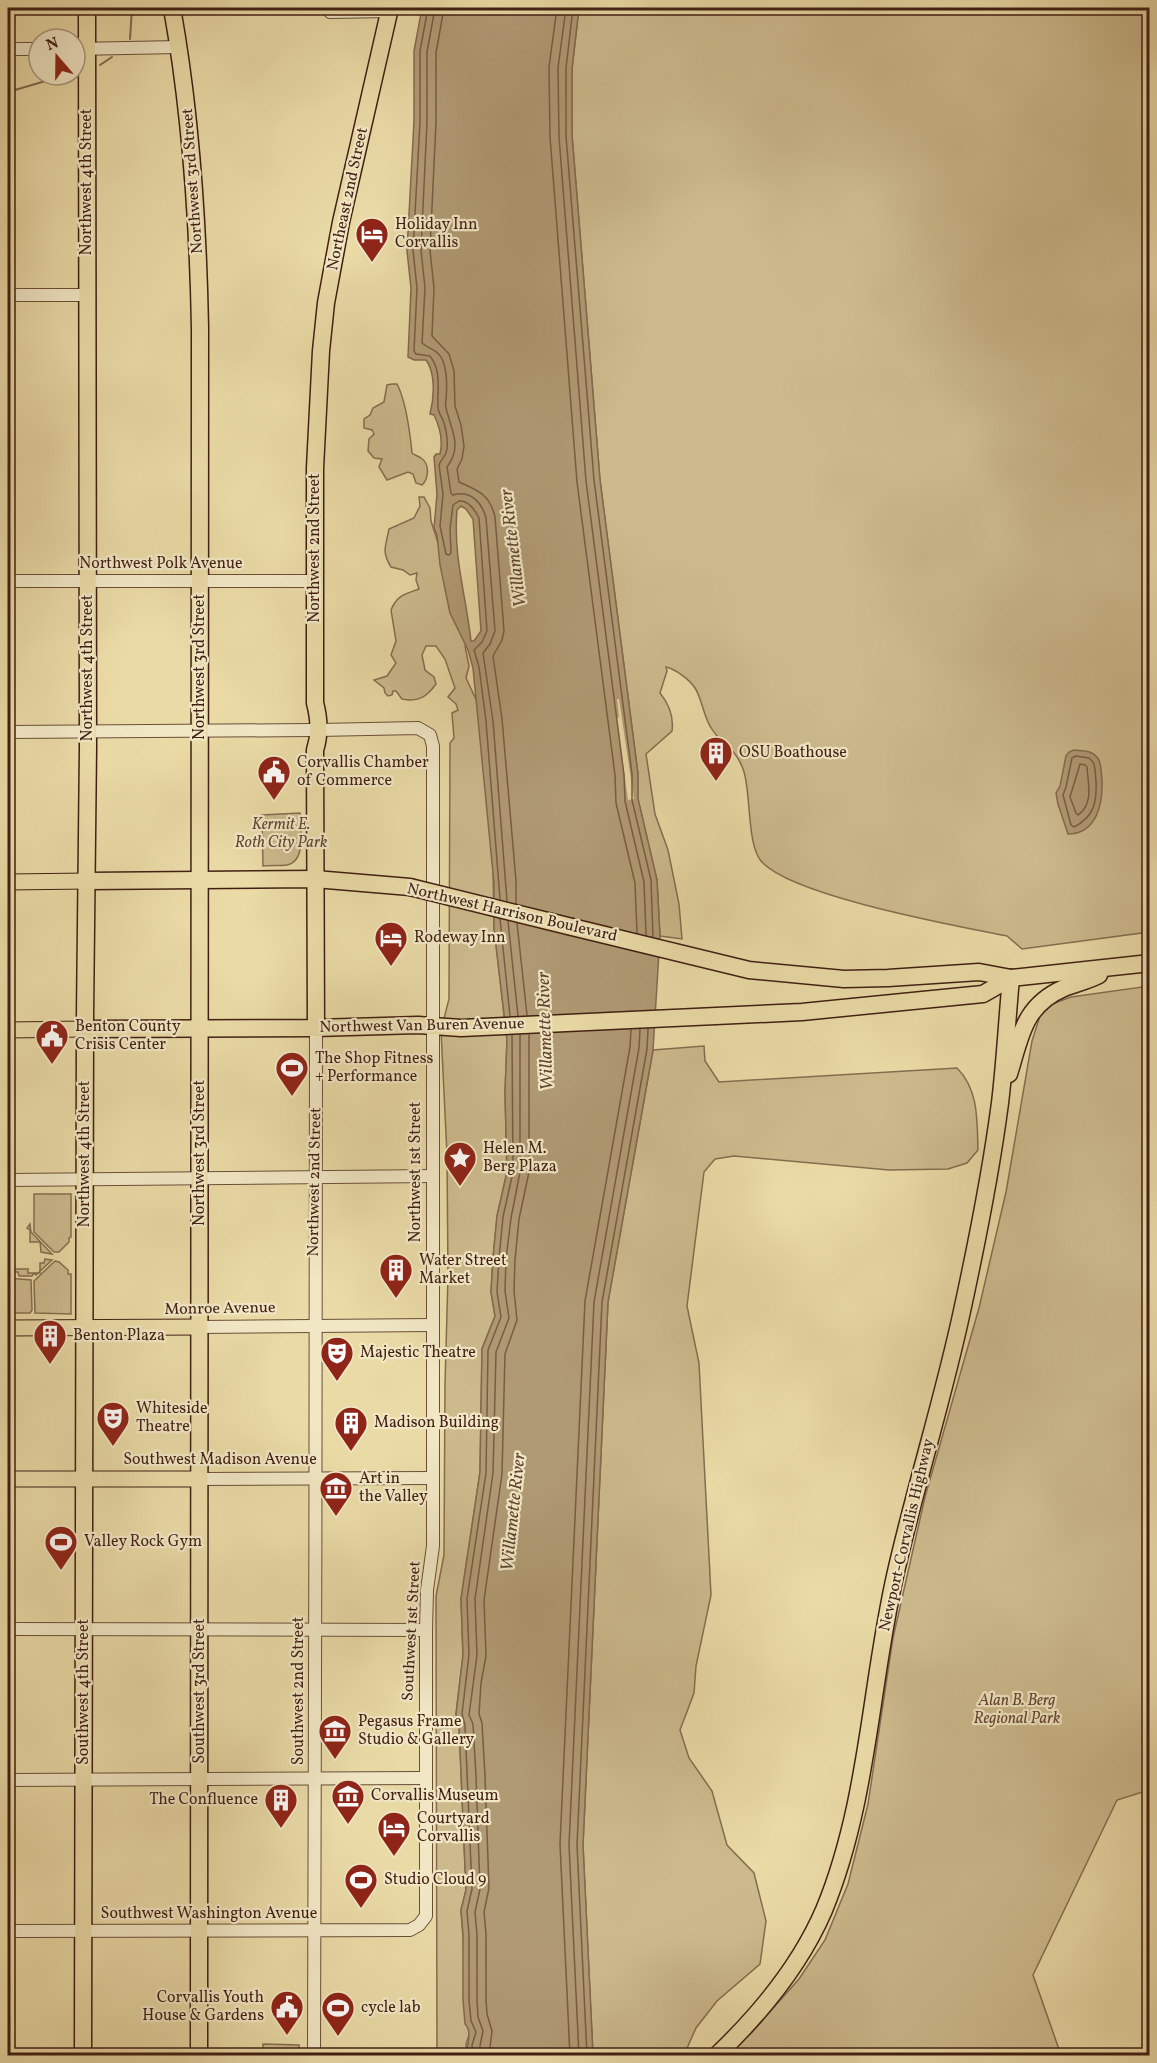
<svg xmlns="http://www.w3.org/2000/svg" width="1157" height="2063" font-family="Vollkorn,serif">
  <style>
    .green { fill: #ccba8d; stroke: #866c50; stroke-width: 1.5 }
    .water { fill: #b09a74; stroke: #84694d; stroke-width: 1.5; fill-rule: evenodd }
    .pier { fill: #e9daa6 }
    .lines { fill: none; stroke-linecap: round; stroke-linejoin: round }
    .shore { stroke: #785c44; stroke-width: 1.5 }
    .stream { stroke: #84694d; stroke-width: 2 }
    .minor-casing { stroke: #6b4e38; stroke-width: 14 }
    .major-casing { stroke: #411f13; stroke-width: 17 }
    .highway-casing { stroke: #411f13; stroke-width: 19 }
    .minor { stroke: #f1e7c5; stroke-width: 12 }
    .major { stroke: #e9daa6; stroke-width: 15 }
    .highway { stroke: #e9daa6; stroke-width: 16 }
    .highway-bridge-casing { stroke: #411f13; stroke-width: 19; stroke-linecap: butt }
    .highway-bridge { stroke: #e9daa6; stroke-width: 16 }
    .labels { text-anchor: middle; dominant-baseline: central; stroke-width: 4.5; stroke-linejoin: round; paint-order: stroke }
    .street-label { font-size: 16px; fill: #411f13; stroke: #f1e7c5 }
    .poi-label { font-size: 16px; fill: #411f13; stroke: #f1e7c5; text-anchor: start }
    .park-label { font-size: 16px; font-style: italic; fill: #644632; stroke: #f1e7c5 }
    .water-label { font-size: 18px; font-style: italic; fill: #624430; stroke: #f1e7c5 }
  </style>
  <rect width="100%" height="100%" fill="#e9daa6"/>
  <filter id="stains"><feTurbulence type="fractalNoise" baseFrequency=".00333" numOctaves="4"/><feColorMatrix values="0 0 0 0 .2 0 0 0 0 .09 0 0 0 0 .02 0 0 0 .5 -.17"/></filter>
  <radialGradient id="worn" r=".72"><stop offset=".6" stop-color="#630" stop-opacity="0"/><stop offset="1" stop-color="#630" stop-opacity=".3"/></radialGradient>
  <g class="green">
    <path d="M579 8H1149V932L1022 949 1007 936C957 926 791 896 761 861 747 844 751 795 744 772 736 746 720 745 710 726 703 714 702 699 695 688 689 679 675 669 666 667L667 671 660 693C669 704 674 716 672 731L646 754 655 814 668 850 679 904 682 939 660 936 657 880 638 799V774L600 480 572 135V69Z"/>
    <path d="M392 384H397C406 401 410 433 412 453 414 455 418 456 421 458 430 464 429 478 422 485L416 483 413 474 408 472 387 480 379 467 382 459 374 458 368 451 369 439 374 434 372 430 364 428V419L370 415 373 408 384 402 387 385Z"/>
    <path d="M419 497H424L430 508 431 521 469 638 465 646 469 666 466 678 479 706 493 869 494 928 507 1040 505 1093 507 1172 497 1216 493 1258 491 1292 495 1316 482 1349 480 1472 461 1599 463 1655 456 1714 459 1725 466 1890 461 1910 470 2032 466 2044 467 2055H437L436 1596 444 1555 445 1384 448 1276 447 1155 441 1030 449 999 450 743 454 738 452 713 458 710 456 704 448 697 455 688 445 659 436 646H426L422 655 425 670 434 677 436 684C426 698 418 702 402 699L396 691H393L392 695 388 696 385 693 384 688 374 680 387 676 396 663 391 655 396 641 391 610C397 595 405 594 419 589L416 580 417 573 410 575 403 570 391 567C381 551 386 546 389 529L414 518 420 506Z"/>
    <path d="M300 813C300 828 307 861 287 865 280 866 271 865 263 866L262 815Z"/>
    <path d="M1149 986V1790L1117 1800 1033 1975 1061 2055 727 2056 752 2032 799 1979 825 1940 848 1884 868 1804 893 1638 925 1497 979 1308 1006 1192 1032 1041 1040 1016 1052 1004 1071 997Z"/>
    <path d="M704 1046 705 1061 719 1082 957 1068C979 1090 977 1121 978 1150L967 1163 948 1169 889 1170 734 1156 715 1159 704 1172 687 1306 699 1363 711 1595 696 1666 694 1693 680 1730 689 1758 712 1791 727 1845 754 1873 766 1921 760 1964 717 2001 696 2028 684 2055 593 2056 583 1845 608 1302 653 1050Z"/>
    <path d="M34 1194H71V1237L69 1238V1242L59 1252H54L34 1232Z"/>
    <path d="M30 1224 31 1232 52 1254 41 1252 40 1242H30V1230L27 1228Z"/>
    <path d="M45 1259 52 1260 36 1275 34 1273 32 1276H19L18 1272H8V1269H28V1273H40V1263H44Z"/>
    <path d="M55 1261 59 1262 68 1270V1274H71V1314L35 1313 34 1281Z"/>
    <path d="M8 1278 31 1280 32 1310 30 1313H8Z"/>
    <path d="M263 2044 299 2045V2055H263Z"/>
  </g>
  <g class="water">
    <path d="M422 8H579L572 69V135L600 480 638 774V799L657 880 660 936 653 1050 608 1302 583 1845 593 2055H467C466 2045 473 2032 465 2024L463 2000V1935L461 1910 466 1890 459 1726 456 1714 463 1655 461 1599 480 1472 482 1349 495 1316 491 1292 493 1258 497 1216 507 1172 505 1093 507 1040 494 928V883L473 668 468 650 450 613 440 565 437 535 434 528 437 494 434 457 436 454H440C443 441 440 427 434 415L430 414C434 399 436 373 426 360H414L408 357 411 288 407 251 414 121V51ZM461 506 466 509 473 519 481 631 474 641H471C466 595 453 557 457 510Z"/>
    <path d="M1074 750C1082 751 1091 750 1097 757 1102 763 1101 772 1102 780 1103 803 1097 834 1068 834L1058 804 1056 793 1060 786 1066 756 1069 752Z"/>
  </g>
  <path class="pier" d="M617 699H619L634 799 628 800 617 718 619 717Z"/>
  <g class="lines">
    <g class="shore">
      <path d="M428 8 420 51V122L413 250 417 288 414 351 416 354 430 356C442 371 437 390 438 407 438 412 441 416 443 420 446 429 448 440 447 449 446 457 441 459 439 465L443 494 440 526 446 554 449 555 451 553 450 529 453 505 459 501C469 500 475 510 479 518L487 631 482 642 474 650 479 667 486 721 500 899"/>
      <path d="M435 8 427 52V122L421 250 425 288 422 343C429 349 439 350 443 361 447 372 447 388 446 399 446 401 445 406 446 408 451 430 463 446 447 467L451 493 453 495C470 490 482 502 486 518L495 631 490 644 483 653 493 721 507 901"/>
      <path d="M444 8 436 53V122L430 250 434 288 432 336 449 354 454 371 455 406 461 425 464 446 462 459 457 469 459 482C477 490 490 494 495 517L504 631 502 640 493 656 502 719 516 881V903"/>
      <path d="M557 8 549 67 550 137 577 482 615 775 616 803 635 883 637 933"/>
      <path d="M566 8 558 68 559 137 586 481 624 775 625 801 644 882 646 935"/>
      <path d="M573 8 566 68V136L594 480 632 774V800L651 880 653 937"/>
      <path d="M1076 756 1089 758 1093 762C1096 768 1095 775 1096 781 1097 802 1094 817 1074 827L1071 825 1063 795 1066 787 1072 758Z"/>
      <path d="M1080 764 1085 765 1087 767C1088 783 1094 805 1078 815L1076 813 1070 797Z"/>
      <path d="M500 919 510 1016"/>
      <path d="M508 921 518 1016"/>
      <path d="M517 923 527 1015"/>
      <path d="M473 2056 472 2045 476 2032 471 2021 469 2000V1935L467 1911 472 1889 465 1725 462 1714 469 1655 467 1599 486 1473 488 1350 501 1317 497 1292 499 1258 503 1217 513 1172 512 1035"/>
      <path d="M480 2056V2046L483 2031 478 2017 477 2000V1935L475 1912 480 1889 476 1776 473 1724 469 1715 477 1655 475 1599 493 1473 496 1352 509 1318 505 1291 506 1259 511 1218 520 1172V1035"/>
      <path d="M489 2056 492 2031 487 2014 486 2000V1934L484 1912 489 1888 485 1776 482 1723 479 1714 481 1683 486 1656 484 1600 502 1474 505 1354 517 1320 514 1291 515 1260 519 1219 529 1172V1035"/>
      <path d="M570 2056 560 1844 585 1301 630 1047 631 1030"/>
      <path d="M579 2056 569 1845 594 1302 639 1048 640 1029"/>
      <path d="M587 2056 577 1845 602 1302 647 1049 648 1029"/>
    </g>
    <g class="stream">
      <path d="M130 39 132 8"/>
      <path d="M100 65 112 57"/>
      <path d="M75 72 76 71"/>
      <path d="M8 92 66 75"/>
    </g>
    <defs>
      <g id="minor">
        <path d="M330 12 389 11"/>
        <path d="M8 49H39"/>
        <path d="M75 49 179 47"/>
        <path d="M8 295H86"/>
        <path d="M8 581H315"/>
        <path d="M8 732 311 730"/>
        <path d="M8 1180 433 1176"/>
        <path d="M200 1327 433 1325"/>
        <path d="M200 1479 432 1478"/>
        <path d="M8 1629 426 1630"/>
        <path d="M8 1780 426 1778"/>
        <path d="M8 1931 410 1930 419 1925 426 1916V1630L427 1590 433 1546V746L430 735 418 728 318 730"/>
        <path d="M314 2056C317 1713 314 1371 316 1028"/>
      </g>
      <g id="major">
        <path d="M8 882 88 881"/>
        <path d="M8 1030 85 1029"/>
        <path d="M8 1328 200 1327"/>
        <path d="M8 1479H200"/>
      </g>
      <g id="highway">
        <path d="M172 8C191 114 198 220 200 328L199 2056"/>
        <path d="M88 881 315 879 410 887"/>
        <path d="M572 927 749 970 844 979 888 978 979 972 1011 978 1150 963"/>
        <path d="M316 1028 315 750C320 735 319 718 315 703V468L321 351 326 303 341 222 390 8"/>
        <path d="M85 1029 316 1028 418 1025 461 1028 802 1012 983 994 1011 978"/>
        <path d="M1009 1074C1021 1036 1023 1006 1064 988 1076 983 1088 981 1099 975"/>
        <path d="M83 2056 85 1016 88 746 87 8"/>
        <path d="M716 2056C760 2014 800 1966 824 1910 868 1804 870 1687 895 1576 915 1487 943 1400 962 1311 977 1242 991 1172 1000 1103 1005 1062 1007 1020 1011 978"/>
      </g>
    </defs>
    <use href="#minor" class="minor-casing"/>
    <use href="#major" class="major-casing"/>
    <use href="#highway" class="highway-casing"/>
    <use href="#minor" class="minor"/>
    <use href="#major" class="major"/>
    <use href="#highway" class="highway"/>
    <defs>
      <path id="highway-bridge" d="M410 887 572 927"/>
    </defs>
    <use href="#highway-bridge" class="highway-bridge-casing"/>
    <use href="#highway-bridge" class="highway-bridge"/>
  </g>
  <defs>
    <symbol id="hotel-pin" viewBox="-11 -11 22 30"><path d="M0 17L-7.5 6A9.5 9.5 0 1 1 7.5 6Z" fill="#8f2418" stroke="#f1e7c5"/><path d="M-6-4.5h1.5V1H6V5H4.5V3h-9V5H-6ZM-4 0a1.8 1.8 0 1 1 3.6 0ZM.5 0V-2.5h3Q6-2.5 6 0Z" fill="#fff"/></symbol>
    <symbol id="building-pin" viewBox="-11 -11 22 30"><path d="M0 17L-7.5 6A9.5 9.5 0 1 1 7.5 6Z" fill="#8f2418" stroke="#f1e7c5"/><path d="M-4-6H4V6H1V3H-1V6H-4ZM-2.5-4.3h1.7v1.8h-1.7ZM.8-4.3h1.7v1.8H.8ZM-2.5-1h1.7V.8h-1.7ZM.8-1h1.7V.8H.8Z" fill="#fff"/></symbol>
    <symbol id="civic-pin" viewBox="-11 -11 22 30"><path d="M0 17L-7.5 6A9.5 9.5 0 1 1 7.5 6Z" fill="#8f2418" stroke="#f1e7c5"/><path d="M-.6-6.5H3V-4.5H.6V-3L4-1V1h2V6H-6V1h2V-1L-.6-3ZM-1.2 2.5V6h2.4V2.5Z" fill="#fff"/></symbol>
    <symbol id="stadium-pin" viewBox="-11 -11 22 30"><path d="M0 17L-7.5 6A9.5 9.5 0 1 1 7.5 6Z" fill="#8f2418" stroke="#f1e7c5"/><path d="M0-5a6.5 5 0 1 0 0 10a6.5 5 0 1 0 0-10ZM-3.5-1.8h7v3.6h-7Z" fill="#fff"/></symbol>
    <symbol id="sight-pin" viewBox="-11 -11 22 30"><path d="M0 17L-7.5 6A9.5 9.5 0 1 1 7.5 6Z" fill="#8f2418" stroke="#f1e7c5"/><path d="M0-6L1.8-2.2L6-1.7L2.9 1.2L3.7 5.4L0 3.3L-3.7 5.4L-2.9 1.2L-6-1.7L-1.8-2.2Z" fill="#fff"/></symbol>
    <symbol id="theatre-pin" viewBox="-11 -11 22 30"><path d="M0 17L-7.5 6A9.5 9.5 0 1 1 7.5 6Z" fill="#8f2418" stroke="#f1e7c5"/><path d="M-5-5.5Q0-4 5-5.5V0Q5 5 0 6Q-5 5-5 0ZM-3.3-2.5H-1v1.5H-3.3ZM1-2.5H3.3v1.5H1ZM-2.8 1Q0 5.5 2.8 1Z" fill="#fff"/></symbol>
    <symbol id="museum-pin" viewBox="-11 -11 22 30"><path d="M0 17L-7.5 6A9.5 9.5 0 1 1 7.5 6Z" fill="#8f2418" stroke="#f1e7c5"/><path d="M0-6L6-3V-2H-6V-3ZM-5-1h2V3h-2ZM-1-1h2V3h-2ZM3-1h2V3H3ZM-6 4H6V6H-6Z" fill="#fff"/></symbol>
  </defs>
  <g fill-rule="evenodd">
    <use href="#hotel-pin" x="353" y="215" width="38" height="52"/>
    <use href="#building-pin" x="697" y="734" width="38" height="52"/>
    <use href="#civic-pin" x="255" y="753" width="38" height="52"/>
    <use href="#hotel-pin" x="372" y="919" width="38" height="52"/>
    <use href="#civic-pin" x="33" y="1017" width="38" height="52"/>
    <use href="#stadium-pin" x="273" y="1049" width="38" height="52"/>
    <use href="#sight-pin" x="441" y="1139" width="38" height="52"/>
    <use href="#building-pin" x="377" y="1251" width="38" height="52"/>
    <use href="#building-pin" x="31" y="1317" width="38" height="52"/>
    <use href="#theatre-pin" x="318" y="1334" width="38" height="52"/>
    <use href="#theatre-pin" x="94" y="1399" width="38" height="52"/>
    <use href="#building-pin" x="332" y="1404" width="38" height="52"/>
    <use href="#museum-pin" x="317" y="1469" width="38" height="52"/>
    <use href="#stadium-pin" x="42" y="1523" width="38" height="52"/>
    <use href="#museum-pin" x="316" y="1712" width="38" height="52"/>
    <use href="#museum-pin" x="329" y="1777" width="38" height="52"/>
    <use href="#building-pin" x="262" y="1781" width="38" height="52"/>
    <use href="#hotel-pin" x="375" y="1809" width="38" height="52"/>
    <use href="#stadium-pin" x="342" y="1861" width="38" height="52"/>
    <use href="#civic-pin" x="268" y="1988" width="38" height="52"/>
    <use href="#stadium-pin" x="319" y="1989" width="38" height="52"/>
  </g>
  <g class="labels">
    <g class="street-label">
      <text transform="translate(193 181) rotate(-94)">Northwest 3rd Street</text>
      <text transform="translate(87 182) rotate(-90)">Northwest 4th Street</text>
      <text transform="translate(348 199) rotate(-78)">Northeast 2nd Street</text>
      <text transform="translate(315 548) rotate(-90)">Northwest 2nd Street</text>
      <text x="161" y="564">Northwest Polk Avenue</text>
      <text transform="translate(200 667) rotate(-90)">Northwest 3rd Street</text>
      <text transform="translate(88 668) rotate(-90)">Northwest 4th Street</text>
      <text transform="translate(512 913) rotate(13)">Northwest Harrison Boulevard</text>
      <text transform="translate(422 1026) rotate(-1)">Northwest Van Buren Avenue</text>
      <text transform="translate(200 1153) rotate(-90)">Northwest 3rd Street</text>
      <text transform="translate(85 1154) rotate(-90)">Northwest 4th Street</text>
      <text transform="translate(416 1172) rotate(-90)">Northwest 1st Street</text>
      <text transform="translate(315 1182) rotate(-89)">Northwest 2nd Street</text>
      <text transform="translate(220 1309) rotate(-1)">Monroe Avenue</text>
      <text x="220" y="1460">Southwest Madison Avenue</text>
      <text transform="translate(907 1535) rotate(-77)">Newport-Corvallis Highway</text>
      <text transform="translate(412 1631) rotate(-87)">Southwest 1st Street</text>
      <text transform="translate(200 1691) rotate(-90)">Southwest 3rd Street</text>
      <text transform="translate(299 1691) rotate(-90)">Southwest 2nd Street</text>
      <text transform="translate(84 1692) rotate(-90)">Southwest 4th Street</text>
      <text x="209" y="1914">Southwest Washington Avenue</text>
    </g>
    <g class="poi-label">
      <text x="395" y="225">Holiday Inn<tspan x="395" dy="18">Corvallis</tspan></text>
      <text x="739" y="753">OSU Boathouse</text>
      <text x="297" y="763">Corvallis Chamber<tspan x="297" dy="18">of Commerce</tspan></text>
      <text x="414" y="938">Rodeway Inn</text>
      <text x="75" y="1027">Benton County<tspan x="75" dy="18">Crisis Center</tspan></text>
      <text x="315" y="1059">The Shop Fitness<tspan x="315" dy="18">+ Performance</tspan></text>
      <text x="483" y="1149">Helen M.<tspan x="483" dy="18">Berg Plaza</tspan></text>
      <text x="419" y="1261">Water Street<tspan x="419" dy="18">Market</tspan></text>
      <text x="73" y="1336">Benton Plaza</text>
      <text x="360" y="1353">Majestic Theatre</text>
      <text x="136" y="1409">Whiteside<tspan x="136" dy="18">Theatre</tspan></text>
      <text x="374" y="1423">Madison Building</text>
      <text x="359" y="1479">Art in<tspan x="359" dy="18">the Valley</tspan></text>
      <text x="84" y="1542">Valley Rock Gym</text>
      <text x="358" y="1722">Pegasus Frame<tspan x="358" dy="18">Studio &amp; Gallery</tspan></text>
      <text x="371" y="1796">Corvallis Museum</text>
      <text x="258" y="1800" text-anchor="end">The Confluence</text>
      <text x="417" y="1819">Courtyard<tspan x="417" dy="18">Corvallis</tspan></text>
      <text x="384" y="1880">Studio Cloud 9</text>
      <text x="264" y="1998" text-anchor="end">Corvallis Youth<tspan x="264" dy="18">House &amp; Gardens</tspan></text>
      <text x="361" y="2008">cycle lab</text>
    </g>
    <g class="park-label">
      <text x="281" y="825">Kermit E.<tspan x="281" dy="18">Roth City Park</tspan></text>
      <text x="1017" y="1701">Alan B. Berg<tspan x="1017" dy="18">Regional Park</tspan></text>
    </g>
    <g class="water-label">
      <text transform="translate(514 548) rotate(-97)">Willamette River</text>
      <text transform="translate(546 1031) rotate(-92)">Willamette River</text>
      <text transform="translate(514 1512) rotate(-84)">Willamette River</text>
    </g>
  </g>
  <rect width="1157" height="2063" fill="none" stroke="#e9daa6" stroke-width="30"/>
  <rect x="9" y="9" width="1139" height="2045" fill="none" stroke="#411f13" stroke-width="3"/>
  <rect x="15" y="15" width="1127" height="2033" fill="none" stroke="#411f13" stroke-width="1.5"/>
  <g transform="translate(57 57) rotate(340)"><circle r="28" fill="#f1e7c5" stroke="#ab977e" stroke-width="1.5"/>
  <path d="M0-4.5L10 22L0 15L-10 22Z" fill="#8f2418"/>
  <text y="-9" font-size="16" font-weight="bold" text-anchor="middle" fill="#411f13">N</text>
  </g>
  <rect width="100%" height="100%" filter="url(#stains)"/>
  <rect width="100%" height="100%" fill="url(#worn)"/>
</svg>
